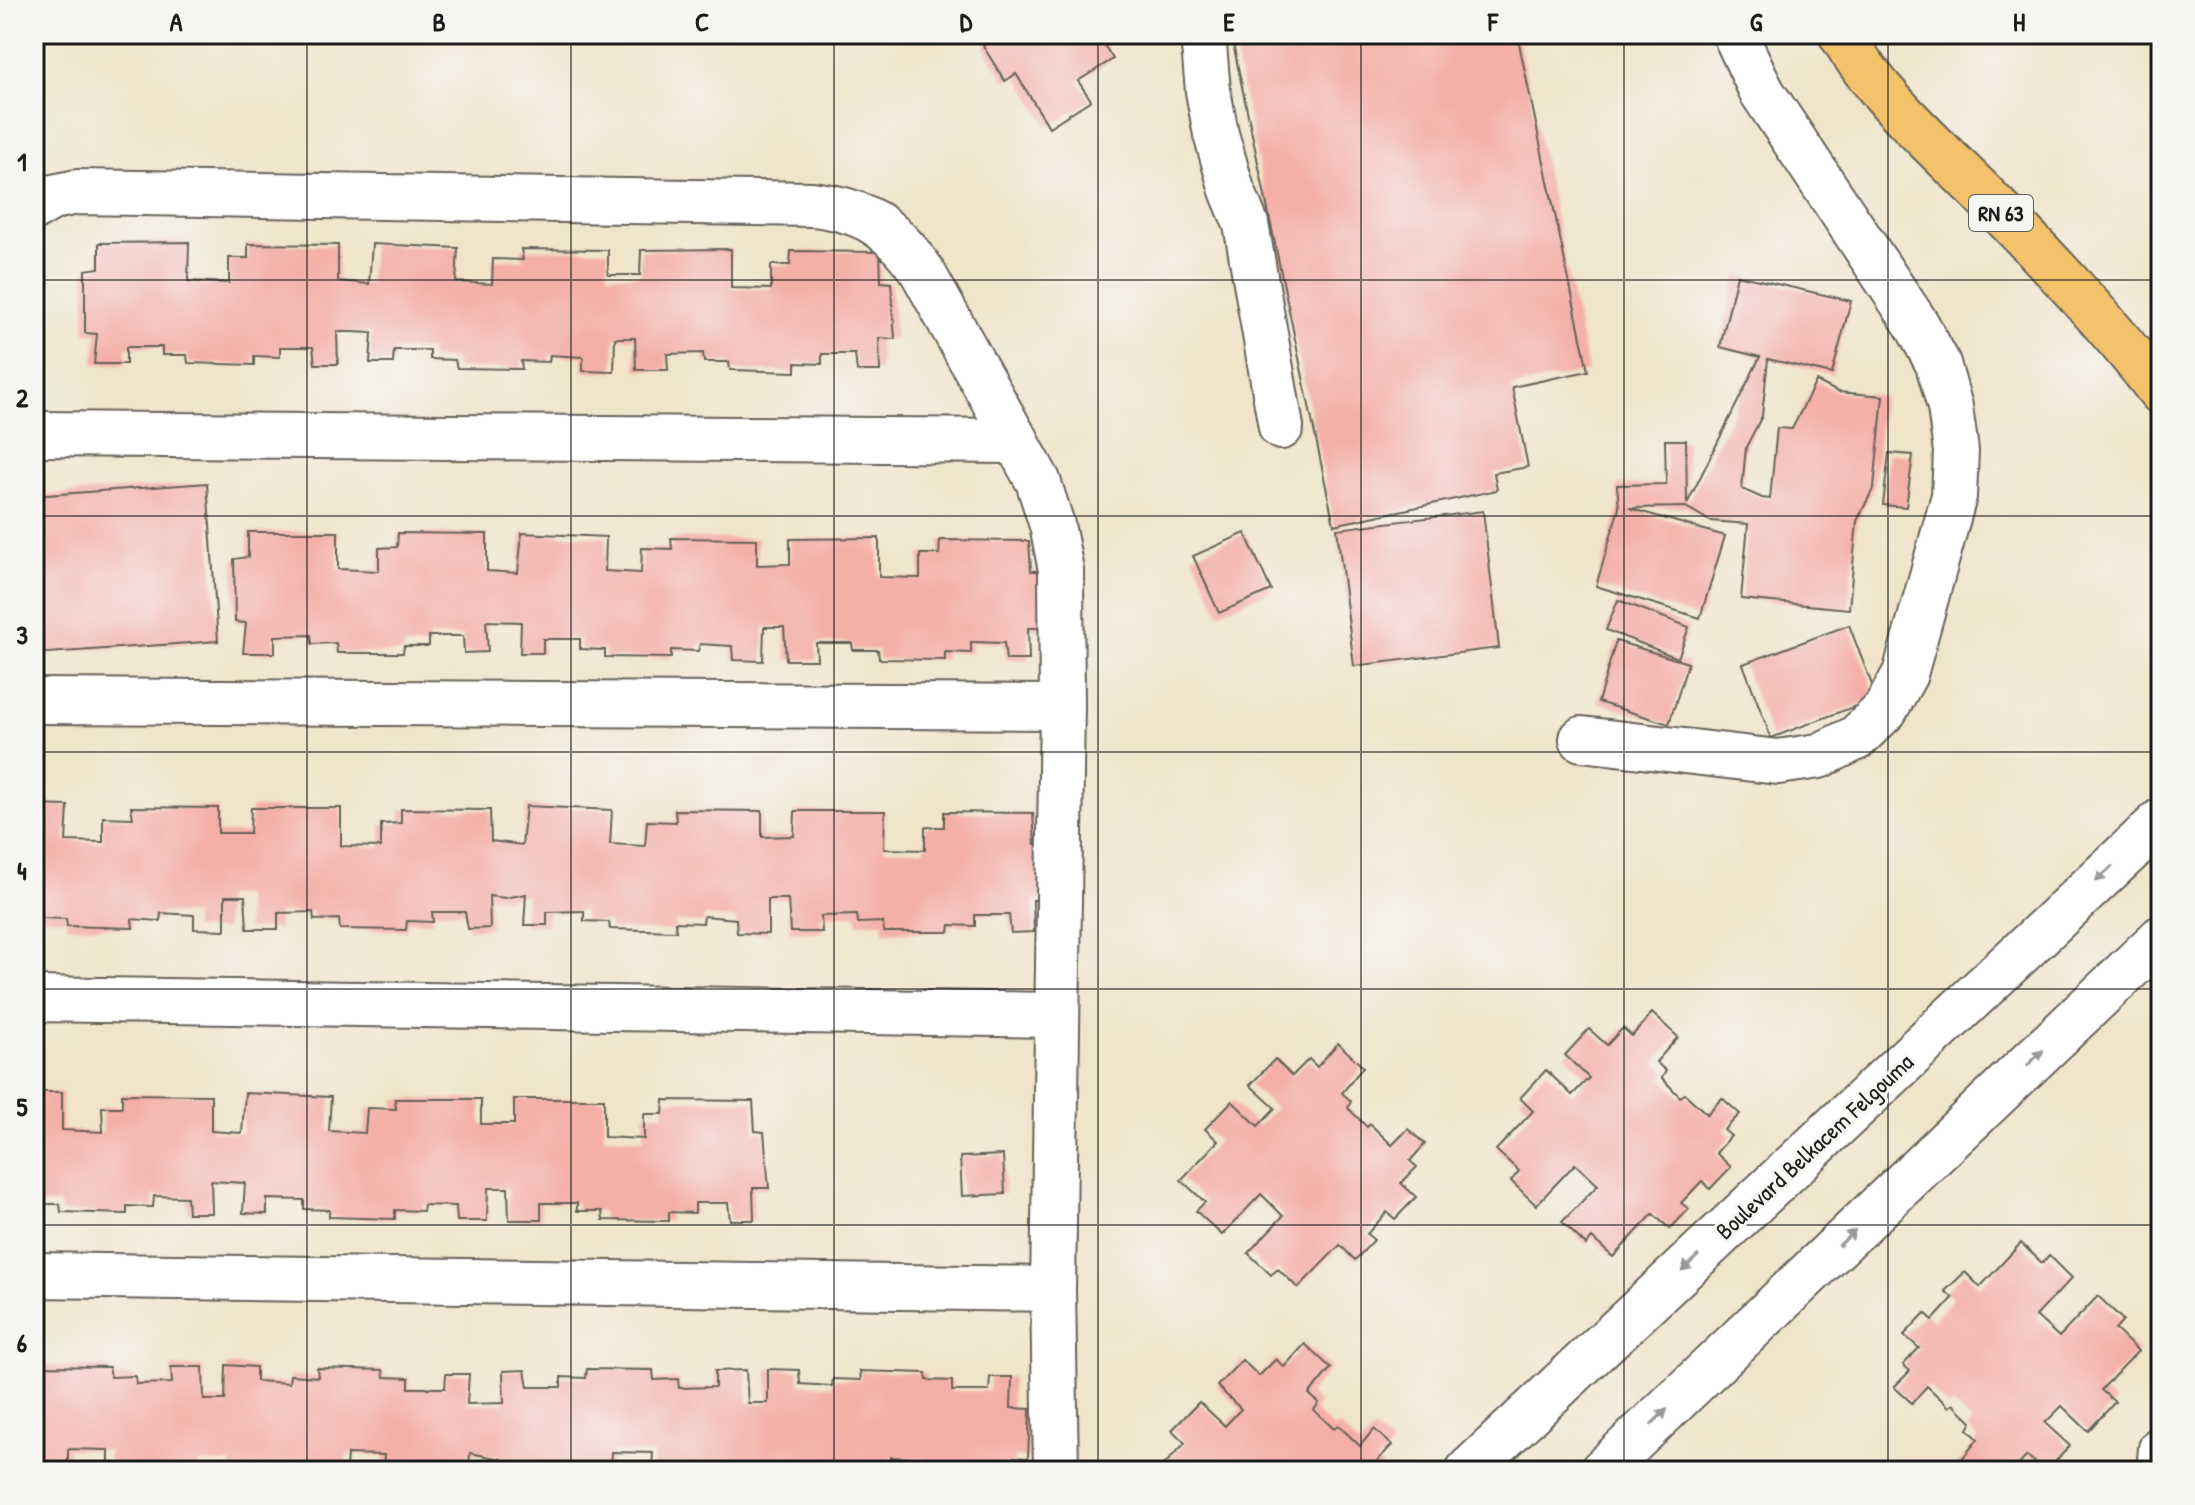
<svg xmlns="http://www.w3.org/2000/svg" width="2195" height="1505" font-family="'Patrick Hand',sans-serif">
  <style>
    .building { fill: #f4afa8 }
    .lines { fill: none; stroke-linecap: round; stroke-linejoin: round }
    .minor-casing { stroke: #666259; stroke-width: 48 }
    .major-casing { stroke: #666259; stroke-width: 48 }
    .minor { stroke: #fff; stroke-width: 44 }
    .major { stroke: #f4c26a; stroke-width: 44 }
    .oneway { fill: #999 }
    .grid { fill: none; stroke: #1c1c1c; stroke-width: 2; stroke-opacity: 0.55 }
    .labels { text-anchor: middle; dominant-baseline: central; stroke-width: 6; stroke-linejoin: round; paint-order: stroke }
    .shield { fill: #f6f6f2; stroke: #5d5d5c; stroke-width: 2 }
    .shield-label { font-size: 22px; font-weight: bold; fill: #1c1c1c }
    .street-label { font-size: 24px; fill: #1c1c1c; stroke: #f6f6f2 }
    .neatline { fill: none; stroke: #1c1c1c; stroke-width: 3 }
    .grid-label { font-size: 26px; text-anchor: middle; font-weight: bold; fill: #1c1c1c }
  </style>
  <rect width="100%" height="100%" fill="#f6f6f2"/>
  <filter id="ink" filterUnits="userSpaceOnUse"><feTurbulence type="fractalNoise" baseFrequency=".0125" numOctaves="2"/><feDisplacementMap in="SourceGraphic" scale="16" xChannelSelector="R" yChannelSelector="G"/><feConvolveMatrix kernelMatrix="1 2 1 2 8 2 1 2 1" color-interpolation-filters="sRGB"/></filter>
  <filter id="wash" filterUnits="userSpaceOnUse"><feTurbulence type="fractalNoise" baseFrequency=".006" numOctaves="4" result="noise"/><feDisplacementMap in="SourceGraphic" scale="32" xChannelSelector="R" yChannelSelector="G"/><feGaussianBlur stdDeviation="1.8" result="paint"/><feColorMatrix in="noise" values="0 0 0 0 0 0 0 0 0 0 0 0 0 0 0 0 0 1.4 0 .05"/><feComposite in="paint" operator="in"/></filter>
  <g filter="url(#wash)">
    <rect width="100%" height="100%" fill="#f0e4ca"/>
    <g id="blocks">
      <g class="building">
        <path d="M1003 34H1097L1113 59 1078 81 1091 100 1049 127 1016 74 1005 81 983 46Z"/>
        <path d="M1231 34H1517L1588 371 1512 387 1528 467 1494 473 1497 490 1334 525Z"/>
        <path d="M189 242 188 281 229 283V258H248V244L338 245V281L369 284 372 244 458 248 456 282 492 284 493 259 523 260 521 249 608 250V275H640L641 250 731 249V288L771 289V265H790L791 251 880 252 881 282 891 283 895 339 879 338 880 371H857L855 354H822V364L796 363V372L730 370 729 362H704L703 353 667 354 668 370H636L635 338H615L614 372 583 371V357L550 355 549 362 521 361 522 369 457 368 455 360 430 359V350H394L393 363H370L372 333 352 332H337L338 364H315L313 347H280V357L254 356V365L188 363 187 355H162V347H126V364H94L97 334 85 333V270L99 268V243Z"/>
        <path d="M1737 275 1851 301 1832 374 1768 359 1762 416 1746 447 1742 489 1762 498 1770 499 1777 428 1792 429 1816 381 1838 392 1883 396 1874 487 1857 521 1849 609 1741 599 1748 524 1710 521 1686 507 1629 508 1725 536 1700 618 1596 586 1619 508 1617 485 1666 484 1665 440H1686L1687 504 1760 357 1720 347Z"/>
        <path d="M1889 453 1913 455 1906 507 1883 505Z"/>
        <path d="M207 483 218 641 34 654V496Z"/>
        <path d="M1483 511 1499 648 1354 666 1337 529Z"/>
        <path d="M248 532H338V569L379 571V548L397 547 398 533 487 534V571L518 573 522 533 606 537 605 571 641 573 642 548 672 549 671 538 757 539V565L790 564V539L879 538V577L920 578V554H939L940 540 1029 541 1031 571H1040L1045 628H1028L1029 660H1006L1004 643 971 642V653L945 652V660L879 659 878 650H853L852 643H816L817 660H786L784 627H764L763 661 733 660 732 646 700 644 698 651 671 650V658L605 657V650L580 649V639H543V653H520L521 622 486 621 488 652 464 653 463 636H429V646H404L403 653H337L336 643 312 644 311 635 275 636V653H243L246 623 235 622 234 559 248 557Z"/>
        <path d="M1245 533 1271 590 1219 613 1193 556Z"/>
        <path d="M1618 600 1689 627 1678 658 1606 630Z"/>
        <path d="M1849 625 1877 698 1771 738 1743 664Z"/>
        <path d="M1616 641 1688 663 1669 724 1598 702Z"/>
        <path d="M34 805 68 806 66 841 103 842V817L133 818 131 807 218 808V833H250L251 808H341V846L381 847V824L401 823V809L490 810 491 841 522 845 526 806 612 810 610 844 645 846 647 821 676 822 675 810 762 811V837L794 836 795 811H885L884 849 925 850V827H944V812L1033 813 1035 844 1045 843 1049 900H1033L1034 932 1011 933 1009 915H975V926L950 925 949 932H884L883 922 858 923 857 915 821 916 822 932H790L788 899H768V934L737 933 736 919 704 916 703 923 675 922 676 931 610 929 609 922 584 921V911L547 912V925H524L526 894 505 898 489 896 490 928 468 929 465 912H432L433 922 407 921 406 930 340 929 339 919 314 920 313 912 278 913V929H247L245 896H225V930L194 929V915L161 913 160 921 132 919 133 928 67 926 66 919 41 918 40 908H34Z"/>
        <path d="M1652 1013 1678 1037 1656 1062 1666 1071 1662 1078 1680 1097 1685 1094 1707 1114 1722 1098 1740 1114 1724 1130 1731 1136 1716 1153 1731 1167 1710 1189 1702 1181 1681 1203 1689 1209 1670 1229 1653 1214 1613 1257 1592 1238 1586 1245 1562 1222 1598 1185 1575 1164 1536 1205 1511 1181 1519 1171 1496 1150 1533 1111 1520 1098 1546 1070 1572 1095 1589 1078 1565 1055 1589 1029 1607 1045 1623 1028 1632 1036Z"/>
        <path d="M1338 1043 1363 1067 1342 1093 1351 1101 1348 1108 1367 1127 1370 1124 1392 1145 1408 1129 1425 1144 1410 1161 1417 1167 1401 1183 1416 1197 1395 1219 1387 1212 1367 1234 1374 1240 1355 1260 1340 1245 1298 1288 1278 1269 1271 1275 1248 1253 1283 1216 1261 1194 1222 1235 1196 1211 1205 1202 1181 1180 1218 1141 1205 1129 1232 1101 1258 1126 1275 1108 1250 1085 1275 1059 1292 1076 1309 1059 1317 1067Z"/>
        <path d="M34 1092H62V1130L103 1132 102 1107H122V1094L211 1095V1131L242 1133 245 1093 331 1097 329 1131 365 1133 367 1108 396 1109 395 1099H481V1124H514V1099H604V1137L644 1139V1114H663L664 1100 753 1101 755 1131 764 1132 769 1188H753L754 1220H730L728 1203H695V1213L669 1212V1221L603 1220 602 1211H577V1203H541V1220H509L508 1188H488L487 1221H457L456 1206 424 1205 423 1211 395 1210V1219L329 1217V1210L304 1209V1200L267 1199V1214L243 1213 245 1183 211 1181 212 1213H188L187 1197 154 1196 153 1207 127 1206V1214L61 1212 60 1204H35Z"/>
        <path d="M1003 1155 1005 1194 962 1196 960 1157Z"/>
        <path d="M2021 1243 2042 1263 2049 1255 2072 1278 2036 1316 2059 1337 2098 1296 2123 1320 2115 1329 2138 1351 2101 1390 2115 1402 2088 1431 2062 1406 2045 1423 2070 1446 2046 1471 2027 1456 2013 1471H2009L2002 1465 1997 1471H1963L1957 1465 1978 1439 1968 1429 1972 1422 1953 1404 1949 1407 1927 1386 1912 1403 1894 1387 1910 1371 1903 1365 1919 1348 1904 1335 1925 1313 1933 1320 1953 1298 1945 1291 1965 1272 1980 1287Z"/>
        <path d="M1305 1344 1331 1368 1309 1394 1319 1403 1314 1410 1334 1429 1338 1425 1360 1446 1374 1429 1392 1445 1377 1461 1383 1468 1380 1471H1158L1185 1443 1172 1430 1199 1402 1225 1426 1241 1409 1217 1386 1242 1360 1259 1376 1276 1359 1284 1367Z"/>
        <path d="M226 1365 256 1367V1381L289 1383 290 1375 318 1377 317 1368 383 1370 384 1377 409 1378V1388H445L446 1374H469L467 1404 504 1403 503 1371 525 1370 528 1387H561V1377L586 1378 587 1369 653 1370 654 1380 678 1379 679 1388 715 1387V1371L746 1370 748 1403H768V1369L799 1370 800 1384 832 1386 833 1379 861 1380 860 1371 926 1373 927 1380 952 1381V1391H989L990 1377H1012L1011 1408 1030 1409 1028 1458 1014 1457 1013 1471H926V1459L891 1457 890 1471H775L774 1466 742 1467V1471H652L653 1453 612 1452 611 1471H502L501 1459 470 1453 469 1471H383L384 1455 347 1454 346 1471H231V1463H199V1471H109V1450L68 1449V1471H34V1374H43V1366L109 1367 111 1377 135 1376 136 1384 172 1383 171 1367H203L204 1400H225Z"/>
      </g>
    </g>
  </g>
  <g filter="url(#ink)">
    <use href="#blocks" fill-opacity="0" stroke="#666259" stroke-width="2"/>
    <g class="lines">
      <defs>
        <g id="minor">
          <path d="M1203 34 1208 91 1216 134 1232 190 1246 224 1281 427"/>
          <path d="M34 208 53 197 77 192 812 204C865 210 891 227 922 271L1038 481 1052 525 1061 570 1062 707 1053 1289 1056 1471"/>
          <path d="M34 434 1017 441"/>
          <path d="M34 701 1062 707"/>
          <path d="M1582 739 1778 762 1819 756 1856 738 1885 710 1905 674 1954 496 1956 451 1950 407 1938 364 1917 325 1762 92 1735 34"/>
          <path d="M34 999 1057 1015"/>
          <path d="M34 1275 1053 1289"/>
          <path d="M1468 1471 2161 821"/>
          <path d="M1602 1471 2161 938"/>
          <path d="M2159 1471 2161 1449"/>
        </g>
        <path id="major" d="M1841 34C1877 96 1932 143 1982 193 2045 257 2106 321 2161 392"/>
      </defs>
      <use href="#minor" class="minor-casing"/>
      <use href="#major" class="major-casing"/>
      <use href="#minor" class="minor"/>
      <use href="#major" class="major"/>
    </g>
    <defs><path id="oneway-solid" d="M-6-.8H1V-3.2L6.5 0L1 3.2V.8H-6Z" transform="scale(2)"/></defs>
    <g class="oneway">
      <use href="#oneway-solid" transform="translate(2104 874) rotate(137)"/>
      <use href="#oneway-solid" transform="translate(2035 1058) rotate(-44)"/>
      <use href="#oneway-solid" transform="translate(1847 1238) rotate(-44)"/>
      <use href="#oneway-solid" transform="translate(1690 1263) rotate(137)"/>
      <use href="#oneway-solid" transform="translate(1659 1417) rotate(-44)"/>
    </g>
  </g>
  <path class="grid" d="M307 34V1471M571 34V1471M834 34V1471M1098 34V1471M1361 34V1471M1624 34V1471M1888 34V1471M34 280H2161M34 516H2161M34 752H2161M34 989H2161M34 1225H2161"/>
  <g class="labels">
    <rect class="shield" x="1969" y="195" width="64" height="36" rx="6"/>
    <g class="shield-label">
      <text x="2001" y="213">RN 63</text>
    </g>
    <g class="street-label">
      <text transform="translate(1814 1146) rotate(-43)">Boulevard Belkacem Felgouma</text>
    </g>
  </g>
  <rect width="2195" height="1505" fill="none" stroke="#f6f6f2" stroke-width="88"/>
  <rect x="44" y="44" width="2107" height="1417" class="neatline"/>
  <g class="grid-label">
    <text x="176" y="31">A</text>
    <text x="439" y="31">B</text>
    <text x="702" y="31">C</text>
    <text x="966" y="31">D</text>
    <text x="1229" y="31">E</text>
    <text x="1493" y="31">F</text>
    <text x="1756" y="31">G</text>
    <text x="2019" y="31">H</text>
    <text x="22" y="171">1</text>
    <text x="22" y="407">2</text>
    <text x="22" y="644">3</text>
    <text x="22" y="880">4</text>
    <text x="22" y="1116">5</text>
    <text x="22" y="1352">6</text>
  </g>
</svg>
